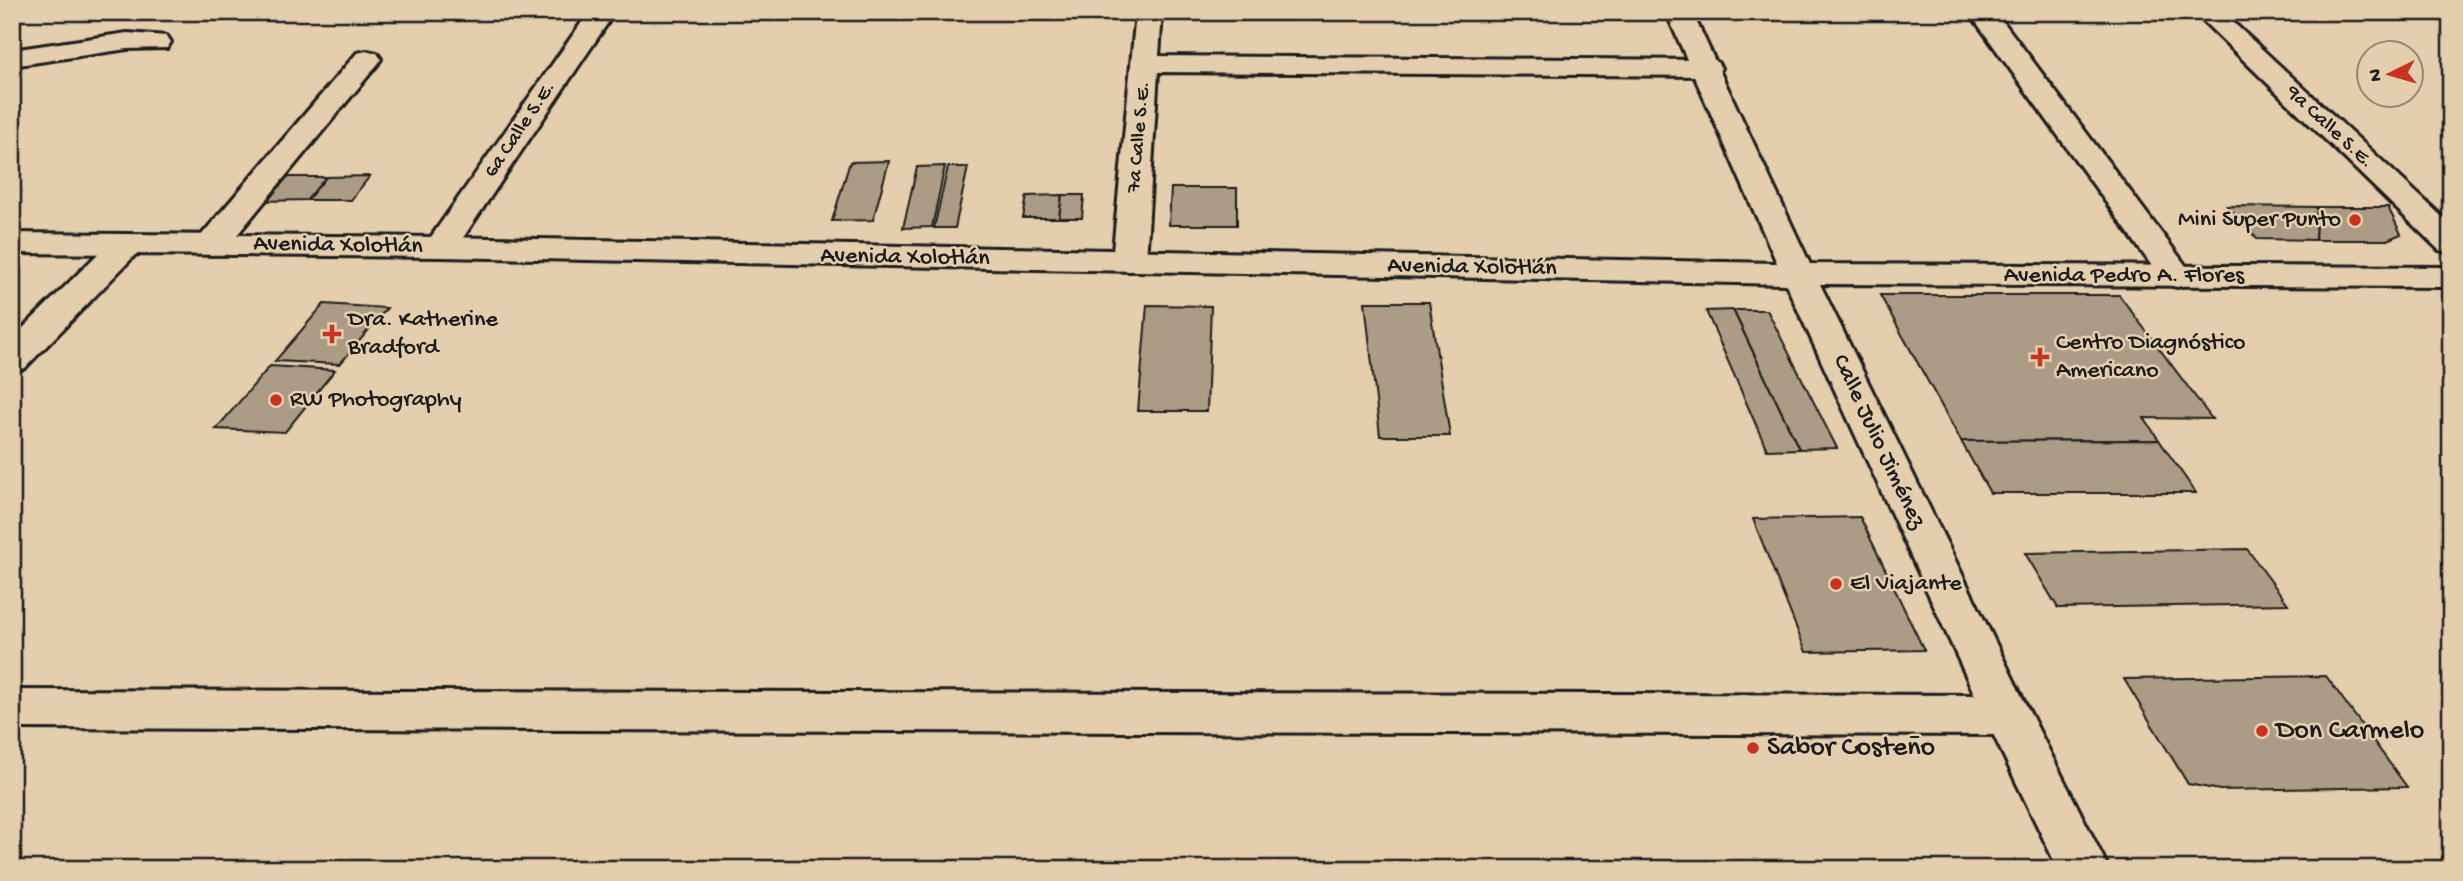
<svg xmlns="http://www.w3.org/2000/svg" width="2463" height="881" font-family="'Gochi Hand',sans-serif">
  <style>
    .building { fill: #ac9c85; stroke: #1c1c1c; stroke-width: 2 }
    .lines { fill: none; stroke-linecap: round; stroke-linejoin: round }
    .street-casing { stroke: #1c1c1c; stroke-width: 6 }
    .secondary-casing { stroke: #1c1c1c; stroke-width: 6 }
    .street { fill: #e4cead; fill-rule: evenodd }
    .secondary { fill: #e4cead; fill-rule: evenodd }
    .poi-dot { fill: #c8321e; stroke: #e4cead; stroke-width: 2.5 }
    .labels { text-anchor: middle; dominant-baseline: central; stroke-width: 5; stroke-linejoin: round; paint-order: stroke }
    .far-street-label { font-size: 21px; fill: #1c1c1c; stroke: #e4cead }
    .poi-label { font-size: 24px; fill: #1c1c1c; stroke: #e4cead; text-anchor: start }
    .street-label { font-size: 24px; fill: #1c1c1c; stroke: #e4cead }
    .near-poi-label { font-size: 28px; fill: #1c1c1c; stroke: #e4cead; text-anchor: start }
  </style>
  <rect width="100%" height="100%" fill="#e4cead"/>
  <filter id="ink" filterUnits="userSpaceOnUse"><feTurbulence type="fractalNoise" baseFrequency=".0143" numOctaves="2"/><feDisplacementMap in="SourceGraphic" scale="14" xChannelSelector="R" yChannelSelector="G"/><feConvolveMatrix kernelMatrix="1 2 1 2 8 2 1 2 1" color-interpolation-filters="sRGB"/></filter>
  <g filter="url(#ink)">
    <g class="building">
      <path d="M889 161 873 220 832 221 850 162Z"/>
      <path d="M945 166 932 227 903 228 917 167Z"/>
      <path d="M948 167H968L955 228H934Z"/>
      <path d="M370 176 351 200H307L326 177Z"/>
      <path d="M284 177H326L307 200 263 201Z"/>
      <path d="M1171 188H1237V225H1169Z"/>
      <path d="M1062 195 1059 218H1023L1027 196Z"/>
      <path d="M1062 195H1084L1082 218H1059Z"/>
      <path d="M2227 206 2317 207 2315 240 2257 239Z"/>
      <path d="M2317 207H2388L2401 234 2387 240H2315Z"/>
      <path d="M1880 295H2119L2212 419 2144 418 2159 440 1961 441Z"/>
      <path d="M1365 302H1429L1450 436H1380Z"/>
      <path d="M324 304 387 308 340 364 275 361Z"/>
      <path d="M1147 305 1211 306 1207 411H1138Z"/>
      <path d="M1733 310H1767L1837 448 1799 449Z"/>
      <path d="M1733 310 1799 449 1767 450 1706 311Z"/>
      <path d="M270 366 335 370 285 432 216 429Z"/>
      <path d="M2159 440 2196 493H1990L1961 441Z"/>
      <path d="M1860 517 1924 650 1806 652 1753 519Z"/>
      <path d="M2247 549 2288 604 2058 608 2025 553Z"/>
      <path d="M2326 676 2407 787 2220 790 2188 784 2124 679Z"/>
    </g>
    <g class="lines">
      <defs>
        <g id="street">
          <path d="M589 12H615L452 254 440 257 428 254 424 247Z"/>
          <path d="M1136 12H1162L1159 56 1707 60 1717 62 1721 68 1717 74 1707 76 1158 72 1146 261 1141 268 1129 271 1117 268 1112 261Z"/>
          <path d="M1969 12H1996L2189 270 2194 277 2189 284 2177 287 2165 284Z"/>
          <path d="M2194 12H2222L2451 225V253L2439 250Z"/>
          <path d="M127 33 167 36 171 42 167 48 127 49 12 66V50Z"/>
          <path d="M367 51 377 53 381 59 377 65 223 252 211 255 199 252 195 245 199 238 357 53Z"/>
          <path d="M125 236 137 239 141 246 137 253 25 368 12 372V339L113 239Z"/>
          <path d="M12 690 2007 695 2023 701 2030 715 2023 729 2007 735 12 728Z"/>
        </g>
        <path id="secondary" d="M1666 12H1692L1810 264 2451 267V287L1820 284 2025 703 2109 869H2058L1984 715 1786 284 440 257 12 253V233L440 237 1777 263Z"/>
      </defs>
      <use href="#street" class="street-casing"/>
      <use href="#secondary" class="secondary-casing"/>
      <use href="#street" class="street"/>
      <use href="#secondary" class="secondary"/>
    </g>
  </g>
  <g class="poi-dot">
    <circle cx="2355" cy="220" r="7"/>
    <path d="M328.5 323.5h7v7h7v7h-7v7h-7v-7h-7v-7h7z"/>
    <path d="M2036.5 346.5h7v7h7v7h-7v7h-7v-7h-7v-7h7z"/>
    <circle cx="276" cy="400" r="7"/>
    <circle cx="1836" cy="584" r="7"/>
    <circle cx="2262" cy="731" r="7"/>
    <circle cx="1753" cy="748" r="7"/>
  </g>
  <g class="labels">
    <g class="far-street-label">
      <text transform="translate(2329 128) rotate(43)">9a Calle S.E.</text>
      <text transform="translate(521 130) rotate(-56)">6a Calle S.E.</text>
      <text transform="translate(1140 137) rotate(-85)">7a Calle S.E.</text>
    </g>
    <g class="poi-label">
      <text x="2341" y="220" text-anchor="end">Mini Super Punto</text>
      <text x="348" y="320">Dra. Katherine<tspan x="348" dy="28">Bradford</tspan></text>
      <text x="2056" y="343">Centro Diagnóstico<tspan x="2056" dy="28">Americano</tspan></text>
      <text x="290" y="400">RW Photography</text>
      <text x="1850" y="584">El Viajante</text>
    </g>
    <g class="street-label">
      <text transform="translate(338 246) rotate(1)">Avenida Xolotlán</text>
      <text transform="translate(905 258) rotate(1)">Avenida Xolotlán</text>
      <text transform="translate(1472 268) rotate(1)">Avenida Xolotlán</text>
      <text x="2124" y="276">Avenida Pedro A. Flores</text>
      <text transform="translate(1878 442) rotate(65)">Calle Julio Jiménez</text>
    </g>
    <g class="near-poi-label">
      <text x="2276" y="731">Don Carmelo</text>
      <text x="1767" y="748">Sabor Costeño</text>
    </g>
  </g>
  <rect width="2463" height="881" fill="none" stroke="#e4cead" stroke-width="42"/>
  <rect x="21" y="21" width="2421" height="839" fill="none" stroke="#1c1c1c" stroke-width="2.5" filter="url(#ink)"/>
  <g transform="translate(2390 74) rotate(265)"><circle r="33" fill="#e4cead" stroke="#948773" stroke-width="2"/>
  <path d="M0-5L12 26L0 18L-12 26Z" fill="#c8321e"/>
  <text y="-10" font-size="19" font-weight="bold" text-anchor="middle" fill="#1c1c1c">N</text>
  </g>
</svg>
